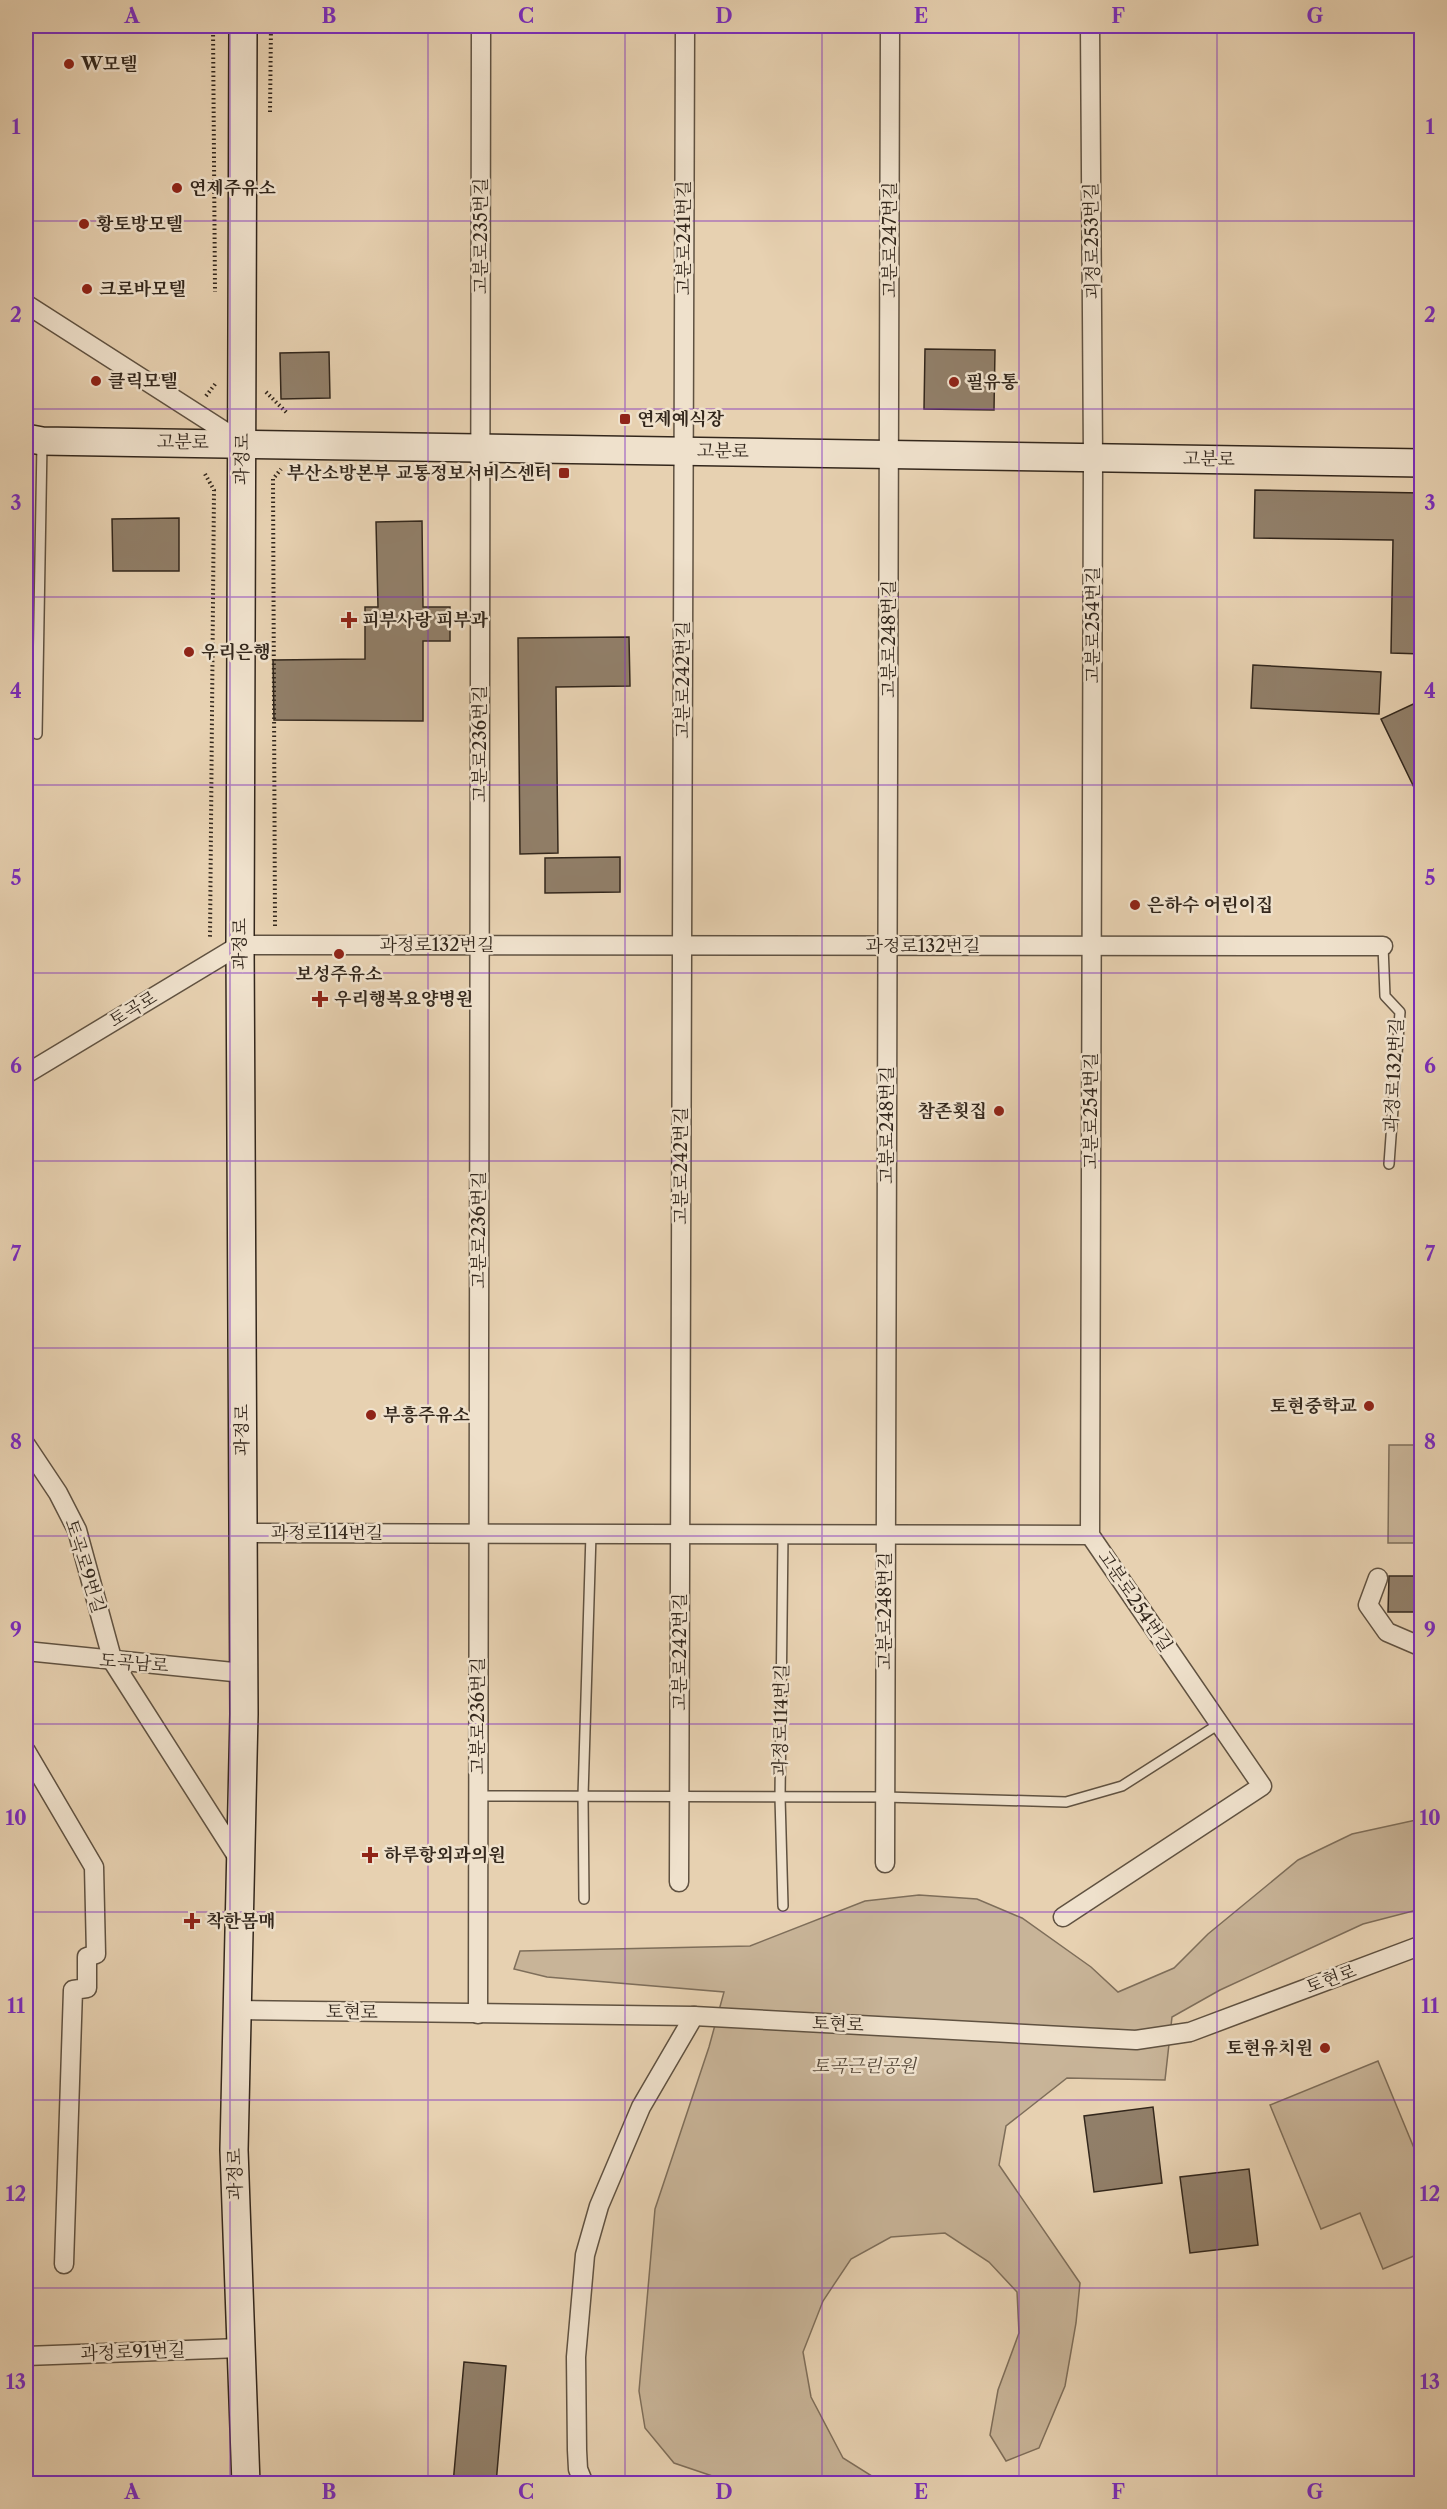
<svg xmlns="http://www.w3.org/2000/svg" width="1447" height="2509" font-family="'Libre Caslon Text','Noto Serif KR',serif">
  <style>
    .green { fill: #c8b498; stroke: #7e6e5a; stroke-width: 1.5 }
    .building { fill: #917f69; stroke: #33271c; stroke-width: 1.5 }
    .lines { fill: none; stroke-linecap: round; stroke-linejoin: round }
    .service-casing { stroke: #605241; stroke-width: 12 }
    .minor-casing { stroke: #605241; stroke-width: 21 }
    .secondary-casing { stroke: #33271c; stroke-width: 30 }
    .path { stroke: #33271c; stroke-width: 4; stroke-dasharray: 1.5 3; stroke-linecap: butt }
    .service { stroke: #efe1cc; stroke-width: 9 }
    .minor { stroke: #efe1cc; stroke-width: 18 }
    .secondary { stroke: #efe1cc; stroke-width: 27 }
    .grid { fill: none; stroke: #7b2cbf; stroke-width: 1.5; stroke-opacity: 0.55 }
    .poi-dot { fill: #8f2418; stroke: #efe1cc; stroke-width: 2 }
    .labels { text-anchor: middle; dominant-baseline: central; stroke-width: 5; stroke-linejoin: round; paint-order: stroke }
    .poi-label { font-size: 18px; font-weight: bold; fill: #33271c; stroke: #efe1cc; text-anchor: start }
    .street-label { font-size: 18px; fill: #33271c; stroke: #efe1cc }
    .park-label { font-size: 18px; font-style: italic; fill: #584a3b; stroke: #efe1cc }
    .neatline { fill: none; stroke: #7b2cbf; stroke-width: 2 }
    .grid-label { font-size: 20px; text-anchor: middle; font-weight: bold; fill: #7b2cbf }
  </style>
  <rect width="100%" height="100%" fill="#e7d1b1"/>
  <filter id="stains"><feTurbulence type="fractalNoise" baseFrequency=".00333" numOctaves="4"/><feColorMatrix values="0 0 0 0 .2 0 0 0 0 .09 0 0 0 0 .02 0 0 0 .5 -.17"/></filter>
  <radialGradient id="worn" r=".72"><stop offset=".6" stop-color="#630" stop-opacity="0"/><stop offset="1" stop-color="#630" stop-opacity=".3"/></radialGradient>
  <g class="green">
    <path d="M1389 1445H1421V1543H1388Z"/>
    <path d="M1416 1820 1421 1821V1909L1363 1924 1220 1990 1172 2017 1165 2080 1067 2078 1006 2126 999 2165 1080 2283 1076 2323 1065 2386 1039 2448 1006 2461 990 2435 998 2390 1019 2333 1017 2292 989 2262 945 2233 891 2237 851 2259 823 2301 803 2352 811 2397 843 2458 883 2483H733L674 2463 645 2428 639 2391 655 2209 709 2047 724 1992 547 1977 514 1969 520 1951 750 1946 865 1901 919 1895 977 1899 1022 1918 1091 1967 1118 1992 1174 1968 1208 1934 1298 1860 1352 1834Z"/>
    <path d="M1378 2061 1421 2165V2253L1383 2269 1360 2213 1321 2229 1270 2105Z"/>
  </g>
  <g class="building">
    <path d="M925 349 995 350 994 410 924 409Z"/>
    <path d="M329 352 330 398 281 399 280 353Z"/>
    <path d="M1255 490 1422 493V654L1391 653 1393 540 1254 538Z"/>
    <path d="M179 518V571H113L112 519Z"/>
    <path d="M422 521 423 607H450V641H423V721L274 720 273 660 365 659V607H378L376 522Z"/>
    <path d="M629 637 630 686 556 687 558 853 520 854 518 638Z"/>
    <path d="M1253 665 1381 672 1379 714 1251 708Z"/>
    <path d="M1422 700V804L1381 719Z"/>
    <path d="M620 857V892L545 893V858Z"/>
    <path d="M1389 1576H1422V1612H1388Z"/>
    <path d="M1153 2107 1162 2183 1094 2192 1084 2116Z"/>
    <path d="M1249 2169 1258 2245 1190 2253 1180 2177Z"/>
    <path d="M464 2362 506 2366 496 2484H453Z"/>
  </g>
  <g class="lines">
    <defs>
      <g id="service">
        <path d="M37 734 42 443"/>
        <path d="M1383 946 1385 996 1400 1012 1389 1164"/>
        <path d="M783 1534 780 1797 783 1906"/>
        <path d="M478 1796 885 1797 1066 1802 1122 1786 1219 1724"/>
        <path d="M584 1899 583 1796 591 1534"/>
      </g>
      <g id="minor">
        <path d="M26 304 243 443"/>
        <path d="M26 1074 240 945 1383 946"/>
        <path d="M26 1445 58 1493 77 1530 113 1662 240 1861"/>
        <path d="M243 1533 1090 1535"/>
        <path d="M1378 1578 1368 1605 1387 1632 1422 1647"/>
        <path d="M26 1651 243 1673"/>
        <path d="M26 1751 94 1867 96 1954 87 1957V1988L73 1990 64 2264"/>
        <path d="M885 1863 890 26"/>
        <path d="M679 1882 685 26"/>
        <path d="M1063 1917 1262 1786 1090 1535 1093 457 1090 26"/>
        <path d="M238 2010 694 2016 1136 2040 1190 2032 1422 1945"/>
        <path d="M478 2014 481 26"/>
        <path d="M26 2356 240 2348"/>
        <path d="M584 2484 578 2469 577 2450 576 2357 585 2255 599 2206 641 2107 694 2016"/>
      </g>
      <g id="secondary">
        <path d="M243 26 240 945 244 1714 234 2150 246 2484"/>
        <path d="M26 438 42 441 1422 463"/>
      </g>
    </defs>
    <use href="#service" class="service-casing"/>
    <use href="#minor" class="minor-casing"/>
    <use href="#secondary" class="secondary-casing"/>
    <g class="path">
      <path d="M213 26 215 292"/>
      <path d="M270 112 271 26"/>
      <path d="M266 392 287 413"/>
      <path d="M206 396 216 383"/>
      <path d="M205 474 214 490 210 939"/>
      <path d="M275 926 273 479 281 469"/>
    </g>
    <use href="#service" class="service"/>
    <use href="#minor" class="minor"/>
    <use href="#secondary" class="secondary"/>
  </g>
  <path class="grid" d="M230 26V2484M428 26V2484M625 26V2484M822 26V2484M1019 26V2484M1217 26V2484M26 221H1422M26 409H1422M26 597H1422M26 785H1422M26 973H1422M26 1161H1422M26 1348H1422M26 1536H1422M26 1724H1422M26 1912H1422M26 2100H1422M26 2288H1422"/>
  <g class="poi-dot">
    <circle cx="69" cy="64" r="6"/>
    <circle cx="177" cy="188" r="6"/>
    <circle cx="84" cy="224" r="6"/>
    <circle cx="87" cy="289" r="6"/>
    <circle cx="96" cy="381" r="6"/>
    <circle cx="954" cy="382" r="6"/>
    <rect x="619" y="413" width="12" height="12" rx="3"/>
    <rect x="558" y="467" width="12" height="12" rx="3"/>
    <path d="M346 611h6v6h6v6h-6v6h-6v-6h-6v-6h6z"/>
    <circle cx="189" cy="652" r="6"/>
    <circle cx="1135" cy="905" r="6"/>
    <circle cx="339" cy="954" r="6"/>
    <path d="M317 990h6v6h6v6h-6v6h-6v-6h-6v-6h6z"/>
    <circle cx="999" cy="1111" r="6"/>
    <circle cx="1369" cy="1406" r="6"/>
    <circle cx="371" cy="1415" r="6"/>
    <path d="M367 1846h6v6h6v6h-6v6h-6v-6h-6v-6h6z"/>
    <path d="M189 1912h6v6h6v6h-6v6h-6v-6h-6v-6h6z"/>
    <circle cx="1325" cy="2048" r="6"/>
  </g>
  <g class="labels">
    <g class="poi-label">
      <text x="81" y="64">W모텔</text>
      <text x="189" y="188">연제주유소</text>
      <text x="96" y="224">황토방모텔</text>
      <text x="99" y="289">크로바모텔</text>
      <text x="108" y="381">클릭모텔</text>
      <text x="966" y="382">필유통</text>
      <text x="637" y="419">연제예식장</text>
      <text x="552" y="473" text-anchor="end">부산소방본부 교통정보서비스센터</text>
      <text x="362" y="620">피부사랑 피부과</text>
      <text x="201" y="652">우리은행</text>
      <text x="1147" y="905">은하수 어린이집</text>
      <text x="339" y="974" text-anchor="middle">보성주유소</text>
      <text x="334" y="999">우리행복요양병원</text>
      <text x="987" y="1111" text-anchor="end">참존횟집</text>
      <text x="1357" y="1406" text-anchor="end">토현중학교</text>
      <text x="383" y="1415">부흥주유소</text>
      <text x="384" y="1855">하루항외과의원</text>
      <text x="206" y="1921">착한몸매</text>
      <text x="1313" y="2048" text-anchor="end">토현유치원</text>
    </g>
    <g class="street-label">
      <text transform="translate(481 236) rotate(-90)">고분로235번길</text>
      <text transform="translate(684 238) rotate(-90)">고분로241번길</text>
      <text transform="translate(890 240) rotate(-90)">고분로247번길</text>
      <text transform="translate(1092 241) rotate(-91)">괴정로253번길</text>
      <text transform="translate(183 442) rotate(1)">고분로</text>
      <text transform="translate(723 451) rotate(1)">고분로</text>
      <text transform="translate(242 459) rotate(-89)">과정로</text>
      <text transform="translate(1209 459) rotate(1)">고분로</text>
      <text transform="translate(1093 625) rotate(-90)">고분로254번길</text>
      <text transform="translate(889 639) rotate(-90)">고분로248번길</text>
      <text transform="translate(683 680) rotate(-90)">고분로242번길</text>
      <text transform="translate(480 744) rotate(-90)">고분로236번길</text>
      <text transform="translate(240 944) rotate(-90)">과정로</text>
      <text x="437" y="945">과정로132번길</text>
      <text x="923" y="946">과정로132번길</text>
      <text transform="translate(133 1009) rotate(-31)">토곡로</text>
      <text transform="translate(1394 1075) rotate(-87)">과정로132번길</text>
      <text transform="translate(1091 1111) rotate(-90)">고분로254번길</text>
      <text transform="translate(887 1125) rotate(-90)">고분로248번길</text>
      <text transform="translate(681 1166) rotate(-90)">고분로242번길</text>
      <text transform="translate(479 1230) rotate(-90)">고분로236번길</text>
      <text transform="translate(242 1430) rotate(-90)">과정로</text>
      <text x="327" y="1533">과정로114번길</text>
      <text transform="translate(85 1566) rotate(73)">토곡로9번길</text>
      <text transform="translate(1135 1601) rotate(56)">고분로254번길</text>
      <text transform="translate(885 1611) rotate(-90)">고분로248번길</text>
      <text transform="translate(680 1652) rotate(-90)">고분로242번길</text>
      <text transform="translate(134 1663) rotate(5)">도곡남로</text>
      <text transform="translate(478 1716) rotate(-90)">고분로236번길</text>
      <text transform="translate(781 1720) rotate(-89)">과정로114번길</text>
      <text transform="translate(1331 1979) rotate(-20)">토현로</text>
      <text transform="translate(352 2012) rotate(1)">토현로</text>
      <text transform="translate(838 2024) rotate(3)">토현로</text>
      <text transform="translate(235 2174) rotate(-91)">과정로</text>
      <text transform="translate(133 2352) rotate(-2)">과정로91번길</text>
    </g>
    <g class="park-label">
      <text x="864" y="2066">토곡근린공원</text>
    </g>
  </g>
  <rect width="1447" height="2509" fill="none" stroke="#e7d1b1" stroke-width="66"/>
  <rect x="33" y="33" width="1381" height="2443" class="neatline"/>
  <g class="grid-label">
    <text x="132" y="23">A</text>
    <text x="329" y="23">B</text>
    <text x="526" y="23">C</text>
    <text x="724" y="23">D</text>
    <text x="921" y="23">E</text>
    <text x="1118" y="23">F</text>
    <text x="1315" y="23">G</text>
    <text x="16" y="134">1</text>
    <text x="1430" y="134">1</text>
    <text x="16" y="322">2</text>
    <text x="1430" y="322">2</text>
    <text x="16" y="510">3</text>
    <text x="1430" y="510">3</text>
    <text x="16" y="698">4</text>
    <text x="1430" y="698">4</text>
    <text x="16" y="885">5</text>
    <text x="1430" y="885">5</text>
    <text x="16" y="1073">6</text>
    <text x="1430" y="1073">6</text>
    <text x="16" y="1261">7</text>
    <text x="1430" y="1261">7</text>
    <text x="16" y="1449">8</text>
    <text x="1430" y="1449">8</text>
    <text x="16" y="1637">9</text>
    <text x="1430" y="1637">9</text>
    <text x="16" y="1825">10</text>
    <text x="1430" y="1825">10</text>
    <text x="16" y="2013">11</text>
    <text x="1430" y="2013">11</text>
    <text x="16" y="2201">12</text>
    <text x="1430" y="2201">12</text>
    <text x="16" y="2389">13</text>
    <text x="1430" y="2389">13</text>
    <text x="132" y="2499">A</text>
    <text x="329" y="2499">B</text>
    <text x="526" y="2499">C</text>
    <text x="724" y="2499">D</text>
    <text x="921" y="2499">E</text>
    <text x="1118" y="2499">F</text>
    <text x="1315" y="2499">G</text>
  </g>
  <rect width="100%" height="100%" filter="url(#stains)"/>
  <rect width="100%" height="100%" fill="url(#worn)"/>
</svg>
